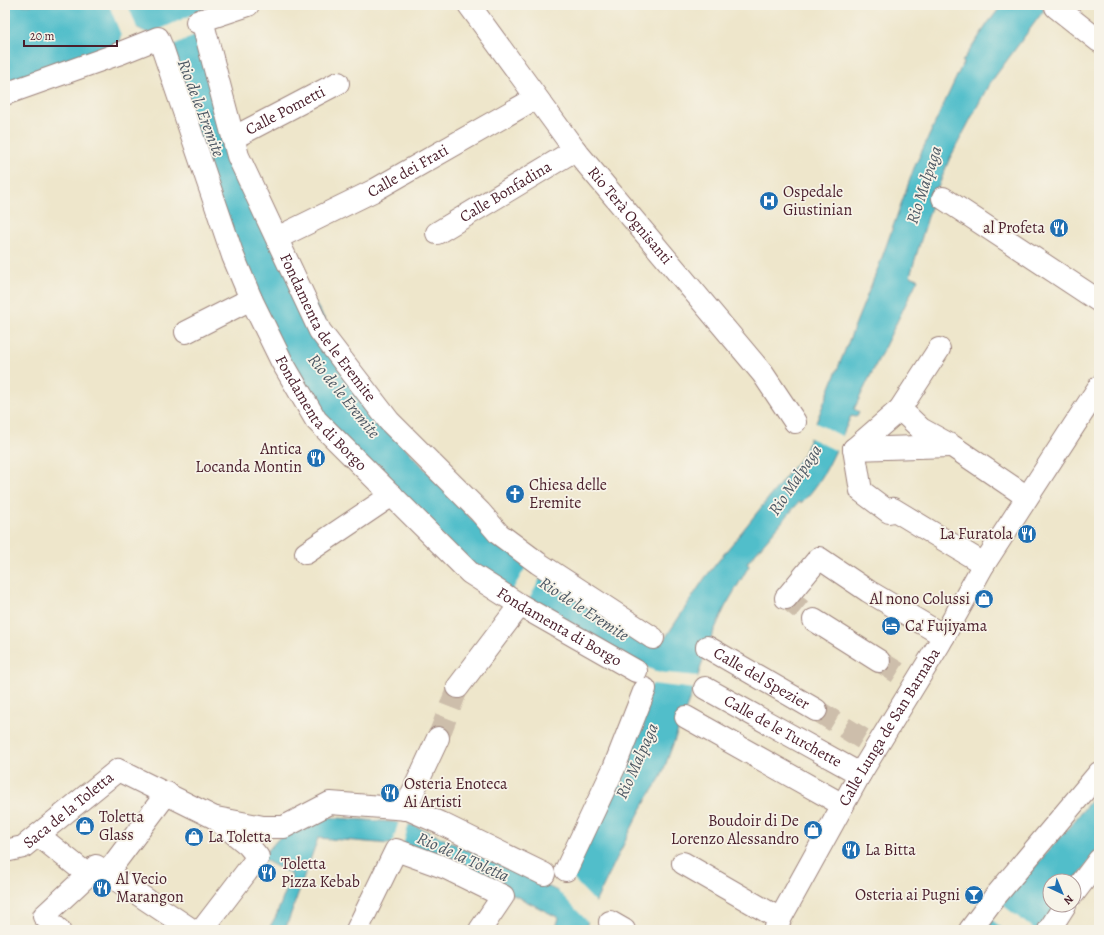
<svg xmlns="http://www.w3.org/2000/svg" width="1104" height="935" font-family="Alegreya,serif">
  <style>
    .water { fill: #51beca; stroke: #4e6e7a }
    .pier { fill: #eee6cb }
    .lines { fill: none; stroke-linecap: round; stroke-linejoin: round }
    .pedestrian-tunnel { stroke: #cdbeab; stroke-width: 22; stroke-dasharray: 22 11; stroke-linecap: butt }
    .pedestrian-casing { stroke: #9c827b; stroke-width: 24 }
    .pedestrian { stroke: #fff; stroke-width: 22 }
    .labels { text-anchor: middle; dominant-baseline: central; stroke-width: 3.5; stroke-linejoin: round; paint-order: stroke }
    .street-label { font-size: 16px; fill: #4a1f2b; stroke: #f7f3e8 }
    .poi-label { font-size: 16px; fill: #4a1f2b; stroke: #f7f3e8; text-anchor: start }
    .water-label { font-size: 17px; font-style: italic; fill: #4c5763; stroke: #f7f3e8 }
  </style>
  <rect width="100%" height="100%" fill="#f7f3e8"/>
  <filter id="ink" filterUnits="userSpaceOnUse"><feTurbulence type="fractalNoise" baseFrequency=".025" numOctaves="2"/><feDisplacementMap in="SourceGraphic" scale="8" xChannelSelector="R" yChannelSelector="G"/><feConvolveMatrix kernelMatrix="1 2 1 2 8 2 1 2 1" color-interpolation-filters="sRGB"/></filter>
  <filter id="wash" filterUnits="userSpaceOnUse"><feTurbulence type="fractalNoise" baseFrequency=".012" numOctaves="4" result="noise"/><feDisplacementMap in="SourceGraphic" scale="16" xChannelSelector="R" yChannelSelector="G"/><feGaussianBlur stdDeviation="0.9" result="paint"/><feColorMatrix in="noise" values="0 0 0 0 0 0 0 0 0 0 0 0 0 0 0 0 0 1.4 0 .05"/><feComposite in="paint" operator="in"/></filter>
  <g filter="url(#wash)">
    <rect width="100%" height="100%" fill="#eee6cb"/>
    <g class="water">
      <path d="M8 5H217L202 10 231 155 386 427 473 521 483 530 660 643 666 637 704 579 803 455 880 263 914 168 963 63 962 62 988 23 1002 5H1044L1042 8 1044 10 988 86 949 160 934 197 910 276 918 279 854 409 859 412 856 417 851 416C837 446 826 480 801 503L799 502 747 563 749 566 725 607 708 644 698 676 661 777 648 797 636 819 595 903 585 930H555L559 918 510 893 391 844 318 838 285 930H268L276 916 292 875 261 858 280 837 323 817 394 822 415 826 558 891 656 672 629 661 473 567 323 418 276 342 149 34 137 28 121 36 118 47 5 82V6Z"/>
      <path d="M1099 790V849L1074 881H1050V905H1058L1040 930H981L988 920 1076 819Z"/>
    </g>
    <g class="pier">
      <path d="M109 5H128L137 28 149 34 146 35 137 30 123 37 120 46 118 47 121 35Z"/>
      <path d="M202 10 199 33 167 48 152 33Z"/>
      <path d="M814 422 844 437 837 451 808 437Z"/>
      <path d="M529 562 544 572 527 602 511 592Z"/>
      <path d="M640 664 657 672 698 676 697 679 699 680 695 689 653 684 647 690 654 673 638 667Z"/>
      <path d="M399 821 409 823 402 849 391 846Z"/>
      <path d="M566 871 597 904 589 923 558 891 541 882 557 889Z"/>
      <path d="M1000 903 1035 930H1005L988 917Z"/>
    </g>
  </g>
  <g filter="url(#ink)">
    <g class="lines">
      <g class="pedestrian-tunnel">
        <path d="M784 596 814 620"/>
        <path d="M879 661 911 681"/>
        <path d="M816 710 871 744"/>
        <path d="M438 738 458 687"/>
      </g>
      <defs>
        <g id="pedestrian">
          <path id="s1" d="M469 5 575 150 763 374 795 422"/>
          <path d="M1056 7 1099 41"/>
          <path id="s2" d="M202 20 238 156 320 331 389 421 480 512 499 534 538 563 653 638"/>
          <path d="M197 22 248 5"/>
          <path id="s3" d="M5 94 118 54 158 38 163 50 233 256 251 299 282 362 316 420 470 573 520 605 636 671"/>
          <path id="s4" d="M233 138 338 83"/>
          <path d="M943 198 1099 301"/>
          <path id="s5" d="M437 233 575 150"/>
          <path id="s6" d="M277 238 373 191 536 98"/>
          <path d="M186 332 251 299"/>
          <path d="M900 409 921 429 952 446 1027 497"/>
          <path d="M854 449 861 491 889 512 893 509 984 564"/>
          <path d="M854 449 900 409 939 349"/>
          <path d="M854 449 950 446"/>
          <path d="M306 553 392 495"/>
          <path d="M786 598 819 558 868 591 944 636"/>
          <path d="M814 620 879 661"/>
          <path id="s7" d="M707 647 816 710"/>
          <path d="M458 687 520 605"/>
          <path id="s8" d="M705 688 860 774"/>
          <path d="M686 717 843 805"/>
          <path d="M405 809 438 738"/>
          <path d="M216 818 263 827H284L330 803 408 809 440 823 544 874"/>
          <path d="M38 835 88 875 96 866 192 930"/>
          <path id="s9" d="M5 851 23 847 118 770 215 818 248 845 258 857 202 930"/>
          <path d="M683 863 780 919"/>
          <path d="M566 870 614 768 645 689"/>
          <path d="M107 873 167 793"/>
          <path d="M1074 893 1099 860"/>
          <path d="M610 922 624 930"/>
          <path d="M59 930 44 916 88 875"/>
          <path d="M357 930 396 850 446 868 503 896 480 930"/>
          <path id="s10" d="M775 930 780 919 860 774 940 643 984 564 1099 387"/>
          <path d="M970 930 994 898 1099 773"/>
          <path d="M1049 930 1065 905"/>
        </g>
      </defs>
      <use href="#pedestrian" class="pedestrian-casing"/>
      <use href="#pedestrian" class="pedestrian"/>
    </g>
  </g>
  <defs>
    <symbol id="hospital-disc" viewBox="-11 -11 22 22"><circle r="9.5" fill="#1f6fb2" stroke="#f7f3e8"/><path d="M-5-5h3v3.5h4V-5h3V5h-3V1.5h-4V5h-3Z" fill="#fff"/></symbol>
    <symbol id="restaurant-disc" viewBox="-11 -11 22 22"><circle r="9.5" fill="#1f6fb2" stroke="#f7f3e8"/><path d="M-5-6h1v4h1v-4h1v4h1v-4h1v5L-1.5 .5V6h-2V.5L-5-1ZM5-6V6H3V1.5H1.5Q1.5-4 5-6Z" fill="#fff"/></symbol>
    <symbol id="church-disc" viewBox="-11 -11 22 22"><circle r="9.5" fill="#1f6fb2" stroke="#f7f3e8"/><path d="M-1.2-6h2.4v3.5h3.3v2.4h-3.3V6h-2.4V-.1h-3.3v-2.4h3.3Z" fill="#fff"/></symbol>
    <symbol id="shop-disc" viewBox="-11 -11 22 22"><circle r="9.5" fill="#1f6fb2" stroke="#f7f3e8"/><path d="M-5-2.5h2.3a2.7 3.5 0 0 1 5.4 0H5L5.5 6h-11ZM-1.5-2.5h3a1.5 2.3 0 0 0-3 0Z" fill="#fff"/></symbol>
    <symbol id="hotel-disc" viewBox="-11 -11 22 22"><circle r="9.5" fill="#1f6fb2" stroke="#f7f3e8"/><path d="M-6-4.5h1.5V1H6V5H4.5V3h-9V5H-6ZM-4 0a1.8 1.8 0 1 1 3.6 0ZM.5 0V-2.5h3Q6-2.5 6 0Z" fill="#fff"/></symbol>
    <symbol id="bar-disc" viewBox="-11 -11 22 22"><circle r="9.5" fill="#1f6fb2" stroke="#f7f3e8"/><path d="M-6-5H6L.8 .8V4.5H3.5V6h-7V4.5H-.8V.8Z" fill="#fff"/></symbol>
  </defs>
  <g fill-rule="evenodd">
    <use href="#hospital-disc" x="758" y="190" width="22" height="22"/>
    <use href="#restaurant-disc" x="1048" y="217" width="22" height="22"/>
    <use href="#restaurant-disc" x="305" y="447" width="22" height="22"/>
    <use href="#church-disc" x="504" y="483" width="22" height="22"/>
    <use href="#restaurant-disc" x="1016" y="523" width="22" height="22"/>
    <use href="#shop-disc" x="973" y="588" width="22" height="22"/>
    <use href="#hotel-disc" x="880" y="615" width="22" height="22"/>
    <use href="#restaurant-disc" x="379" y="782" width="22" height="22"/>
    <use href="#shop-disc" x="74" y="815" width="22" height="22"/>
    <use href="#shop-disc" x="802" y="819" width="22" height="22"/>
    <use href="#shop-disc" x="183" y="826" width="22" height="22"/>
    <use href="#restaurant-disc" x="840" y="839" width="22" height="22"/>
    <use href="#restaurant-disc" x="256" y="862" width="22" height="22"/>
    <use href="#restaurant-disc" x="91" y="877" width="22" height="22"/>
    <use href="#bar-disc" x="963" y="884" width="22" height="22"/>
  </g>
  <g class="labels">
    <g class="street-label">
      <text stroke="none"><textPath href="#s4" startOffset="59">Calle Pometti</textPath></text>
      <text stroke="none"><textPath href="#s6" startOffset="147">Calle dei Frati</textPath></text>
      <text stroke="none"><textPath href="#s5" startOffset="80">Calle Bonfadina</textPath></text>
      <text stroke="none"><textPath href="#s1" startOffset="265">Rio Terà Ognisanti</textPath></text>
      <text stroke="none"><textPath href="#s2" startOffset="335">Fondamenta de le Eremite</textPath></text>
      <text stroke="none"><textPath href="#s3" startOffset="575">Fondamenta di Borgo</textPath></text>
      <text stroke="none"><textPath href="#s3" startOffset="899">Fondamenta di Borgo</textPath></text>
      <text stroke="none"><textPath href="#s7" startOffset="63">Calle del Spezier</textPath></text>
      <text stroke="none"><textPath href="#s10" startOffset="233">Calle Lunga de San Barnaba</textPath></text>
      <text stroke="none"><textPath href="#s8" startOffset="89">Calle de le Turchette</textPath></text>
      <text stroke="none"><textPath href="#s9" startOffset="77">Saca de la Toletta</textPath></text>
    </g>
    <g class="poi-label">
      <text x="783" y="192">Ospedale<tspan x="783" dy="18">Giustinian</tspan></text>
      <text x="1045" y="228" text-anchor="end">al Profeta</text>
      <text x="302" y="449" text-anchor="end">Antica<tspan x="302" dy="18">Locanda Montin</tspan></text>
      <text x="529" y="485">Chiesa delle<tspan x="529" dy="18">Eremite</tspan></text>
      <text x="1013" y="534" text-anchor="end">La Furatola</text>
      <text x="970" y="599" text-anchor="end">Al nono Colussi</text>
      <text x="905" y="626">Ca' Fujiyama</text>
      <text x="404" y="784">Osteria Enoteca<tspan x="404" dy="18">Ai Artisti</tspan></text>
      <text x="99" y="817">Toletta<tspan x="99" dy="18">Glass</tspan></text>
      <text x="799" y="821" text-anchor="end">Boudoir di De<tspan x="799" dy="18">Lorenzo Alessandro</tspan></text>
      <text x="208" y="837">La Toletta</text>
      <text x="865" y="850">La Bitta</text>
      <text x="281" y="864">Toletta<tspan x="281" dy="18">Pizza Kebab</tspan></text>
      <text x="116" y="879">Al Vecio<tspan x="116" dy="18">Marangon</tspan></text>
      <text x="960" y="895" text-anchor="end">Osteria ai Pugni</text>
    </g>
    <g class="water-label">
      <text transform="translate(201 108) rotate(69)">Rio de le Eremite</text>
      <text transform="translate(924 185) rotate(-72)">Rio Malpaga</text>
      <text transform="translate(344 396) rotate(51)">Rio de le Eremite</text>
      <text transform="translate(795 480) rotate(-56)">Rio Malpaga</text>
      <text transform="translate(584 609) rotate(33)">Rio de le Eremite</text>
      <text transform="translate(637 761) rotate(-66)">Rio Malpaga</text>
      <text transform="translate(463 857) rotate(24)">Rio de la Toletta</text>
    </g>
  </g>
  <rect width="1104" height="935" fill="none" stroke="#f7f3e8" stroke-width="20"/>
  <g transform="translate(1062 893) rotate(136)"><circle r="19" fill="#f7f3e8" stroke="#b29e9c"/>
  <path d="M0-3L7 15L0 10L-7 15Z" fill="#1f6fb2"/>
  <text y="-6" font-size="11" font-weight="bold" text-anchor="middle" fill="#4a1f2b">N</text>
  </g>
  <path d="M24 40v6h93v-6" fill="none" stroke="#4a1f2b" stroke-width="2"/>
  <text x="30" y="40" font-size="12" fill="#4a1f2b" stroke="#f7f3e8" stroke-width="3" paint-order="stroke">20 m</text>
</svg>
